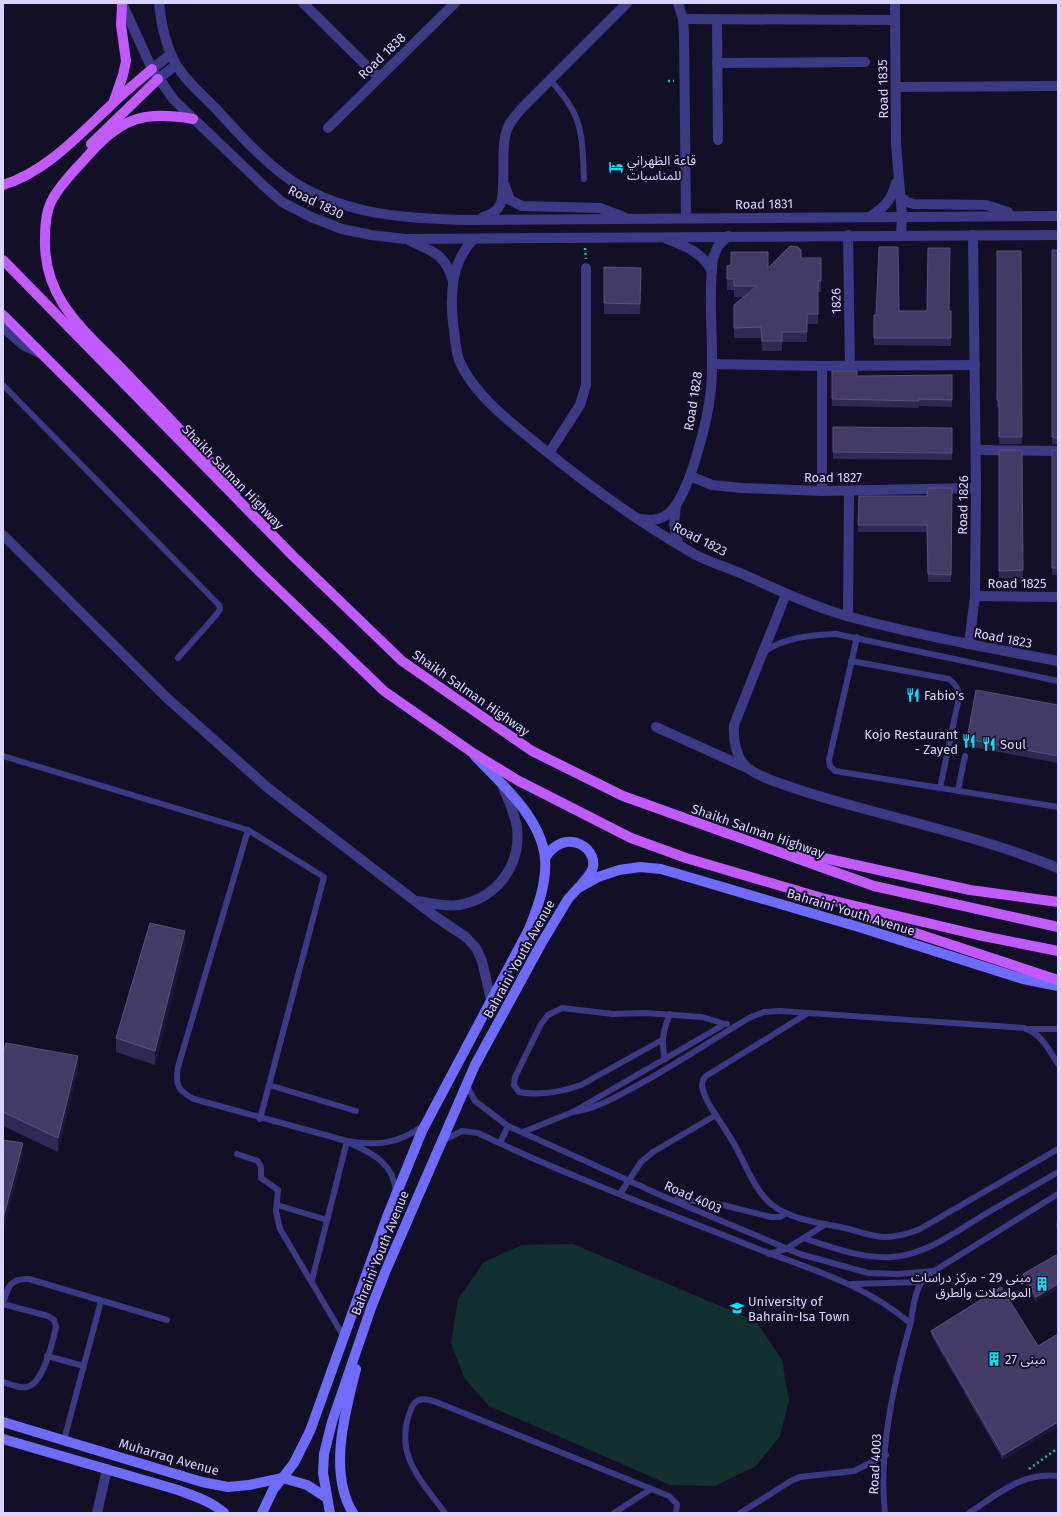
<svg xmlns="http://www.w3.org/2000/svg" width="1061" height="1516" font-family="'Fira Sans','Noto Sans Arabic',sans-serif">
  <style>
    .green { fill: #12302f }
    .lines { fill: none; stroke-linecap: round; stroke-linejoin: round }
    .path { stroke: #2fb8b0; stroke-width: 2.5; stroke-dasharray: 2 3; stroke-linecap: butt }
    .lane { stroke: #3d3a85; stroke-width: 6 }
    .street { stroke: #3d3a85; stroke-width: 10 }
    .secondary { stroke: #6f6bff; stroke-width: 10 }
    .primary { stroke: #c25bff; stroke-width: 10 }
    .wall { fill: #312854 }
    .shaded-wall { fill: #1d163a }
    .building { fill: #433a66; stroke: #5a527e }
    .labels { text-anchor: middle; dominant-baseline: central; stroke-width: 4; stroke-linejoin: round; paint-order: stroke }
    .street-label { font-size: 13px; fill: #d9d4ff; stroke: #130f26 }
    .poi-label { font-size: 13px; fill: #d9d4ff; stroke: #130f26; text-anchor: start }
  </style>
  <rect width="100%" height="100%" fill="#130f26"/>
  <path class="green" d="M573 1244 756 1321 782 1360 789 1400 780 1436 756 1466 715 1486 670 1485 489 1406 465 1379 451 1344 458 1299 484 1262 522 1245Z"/>
  <g class="lines">
    <g class="path">
      <path d="M668 81H674"/>
      <path d="M585 248 586 259"/>
      <path d="M1029 1469 1058 1448"/>
    </g>
    <g class="lane">
      <path d="M550 80C583 115 582 133 584 179"/>
      <path d="M3 385 219 605 220 609 217 614 178 658"/>
      <path d="M857 637 829 760 830 766 835 771 1058 807"/>
      <path d="M764 652C785 637 811 635 836 634L1058 681"/>
      <path d="M851 661 949 679C958 686 960 691 958 702L940 788"/>
      <path d="M3 756 248 830 324 877 260 1119"/>
      <path d="M958 790 965 756"/>
      <path d="M248 830 178 1067C175 1085 178 1091 194 1099L347 1141C377 1146 398 1144 423 1126"/>
      <path d="M808 1013 706 1076C703 1079 702 1082 702 1086 705 1103 722 1123 730 1137 743 1157 753 1189 771 1204 792 1221 823 1223 849 1229 860 1232 873 1237 884 1237 897 1237 908 1234 920 1229L1058 1149"/>
      <path d="M1028 1029H1058"/>
      <path d="M662 1040 581 1085C561 1092 540 1096 519 1092L514 1085 515 1077 541 1024 548 1015 562 1008 613 1014 645 1013 702 1017 725 1024"/>
      <path d="M665 1059C661 1042 663 1030 670 1014"/>
      <path d="M466 1084 475 1101 508 1126 667 1198 800 1254 868 1273 898 1274 934 1271"/>
      <path d="M269 1085 356 1111"/>
      <path d="M573 1112C597 1109 617 1096 638 1085 677 1064 713 1039 751 1017L764 1012 780 1011 1024 1028C1041 1033 1049 1050 1058 1064"/>
      <path d="M523 1132 573 1112 725 1024H727"/>
      <path d="M444 1140 462 1131 478 1133C567 1176 661 1210 753 1247 809 1269 863 1283 910 1323"/>
      <path d="M500 1143 508 1126"/>
      <path d="M352 1144C374 1154 393 1164 396 1191"/>
      <path d="M237 1154 258 1161 261 1167V1178L278 1190 276 1211 280 1229 344 1337"/>
      <path d="M620 1194 641 1162 653 1152 716 1115"/>
      <path d="M677 1199 723 1205 771 1217H780L786 1213"/>
      <path d="M277 1205 327 1220"/>
      <path d="M803 1238C831 1247 861 1259 892 1257 925 1255 954 1233 982 1216 1007 1201 1033 1187 1058 1172"/>
      <path d="M769 1254 786 1249 826 1224"/>
      <path d="M312 1280 347 1141"/>
      <path d="M852 1284 922 1282"/>
      <path d="M3 1303C8 1287 10 1278 29 1279L167 1320"/>
      <path d="M3 1304 48 1316 54 1320 56 1327C53 1341 43 1384 27 1387 20 1389 10 1384 3 1382"/>
      <path d="M47 1356 84 1366"/>
      <path d="M64 1440 101 1301"/>
      <path d="M445 1513C420 1479 393 1454 411 1409 415 1397 426 1398 436 1402L669 1496 677 1504 676 1513"/>
      <path d="M614 1513 651 1489"/>
      <path d="M740 1513 791 1481 800 1477 854 1471 886 1455"/>
      <path d="M885 1513C878 1452 894 1383 910 1325 913 1311 914 1293 922 1281 925 1277 929 1274 934 1271L1058 1194"/>
      <path d="M969 1513C998 1494 1022 1472 1058 1476"/>
    </g>
    <g class="street">
      <path d="M122 3 152 69 174 100 265 187 282 202 311 217 342 229 371 235 406 239 1058 235"/>
      <path d="M159 3C161 23 166 47 176 64 186 82 204 96 218 111 238 133 258 155 281 173 335 215 405 219 471 220L1058 216"/>
      <path d="M303 3 378 77"/>
      <path d="M678 3 683 19 684 34 686 218"/>
      <path d="M895 3 896 144 902 216 901 235"/>
      <path d="M683 19 895 20"/>
      <path d="M717 19 718 140"/>
      <path d="M717 63 865 62"/>
      <path d="M152 69 171 54"/>
      <path d="M158 79 176 65"/>
      <path d="M896 87 1058 86"/>
      <path d="M328 128 455 3"/>
      <path d="M505 186 510 200 522 206 600 208 624 217"/>
      <path d="M900 196 907 202 914 204 986 205 1008 212"/>
      <path d="M871 216C885 207 892 199 896 183"/>
      <path d="M483 217C490 215 497 212 500 205 507 191 500 152 506 133 508 123 515 117 521 109L627 3"/>
      <path d="M848 235 850 366"/>
      <path d="M474 239C452 260 450 295 453 323 455 335 455 348 459 360 474 396 516 427 546 451 593 489 642 524 694 554 710 563 730 568 747 576 780 591 814 607 850 617 918 635 988 648 1058 661"/>
      <path d="M667 239C686 247 703 252 712 272"/>
      <path d="M410 241C433 251 446 255 453 281"/>
      <path d="M3 327 23 345 40 353"/>
      <path d="M712 364 822 366 975 365"/>
      <path d="M822 366V491"/>
      <path d="M977 450 1058 451"/>
      <path d="M549 453 580 405 586 385V268"/>
      <path d="M690 476 712 485 742 488 822 491 976 488"/>
      <path d="M676 506 674 524 678 543"/>
      <path d="M639 519C649 520 659 521 668 514 690 496 708 418 711 389 715 346 707 301 713 258L718 246 728 236"/>
      <path d="M3 535 167 698 268 788 436 917 466 937 476 948 482 961 491 1000"/>
      <path d="M786 594 734 725C733 740 736 760 749 769 760 777 773 781 785 785 810 794 835 801 861 808 927 826 994 842 1058 868"/>
      <path d="M975 596 1058 597"/>
      <path d="M848 616 849 491"/>
      <path d="M969 644 975 596 976 488 973 235"/>
      <path d="M656 727 747 768"/>
      <path d="M417 901C430 903 445 907 459 905 497 898 521 866 517 828 515 813 507 798 502 784"/>
      <path d="M97 1513 107 1469"/>
    </g>
    <g class="secondary">
      <path d="M545 858C566 824 603 851 591 872 588 877 584 881 581 885"/>
      <path d="M3 1422 202 1482 228 1487 249 1485 283 1478 307 1485 327 1498"/>
      <path d="M3 1439 178 1490C194 1496 211 1501 224 1513"/>
      <path d="M262 1513 273 1490 294 1463 310 1431 387 1217 422 1131 529 929C538 907 547 882 545 858 541 817 501 784 475 756"/>
      <path d="M330 1513 323 1473 324 1454 332 1422 371 1308 386 1270 475 1065 541 944 568 899 578 888 598 877 619 870 640 867 661 869 862 928 1023 979 1058 986"/>
      <path d="M353 1513C328 1473 345 1412 356 1369"/>
    </g>
    <g class="primary">
      <path d="M114 101 123 75 126 61 121 25 122 5"/>
      <path d="M193 119C140 110 120 119 84 160 73 172 60 185 52 200 46 211 45 226 45 238 43 299 83 329 122 369 155 403 187 437 220 472L236 491"/>
      <path d="M91 144 158 79"/>
      <path d="M3 185C45 172 77 137 108 108 122 94 137 82 152 69"/>
      <path d="M3 260 293 556 402 661 532 751 623 796 874 886 1058 927"/>
      <path d="M3 315 260 572 384 691 473 753 517 780 631 838 686 858 822 898 978 935 1058 951"/>
      <path d="M801 853 970 890 1058 902"/>
      <path d="M850 909 873 919 1058 980"/>
    </g>
  </g>
  <g class="wall">
    <path d="M1052 250H1058V445L1052 444Z"/>
    <path d="M997 251H1021L1022 444H999V407H997Z"/>
    <path d="M801 258H821V292H818V324H807V342H782V351H762L761 338H734V305L744 297H734V290H727V266L768 268Z"/>
    <path d="M604 267 641 268 640 314H604Z"/>
    <path d="M899 311H951V346L874 345V315Z"/>
    <path d="M832 371 857 376 952 375V407L919 406V408L832 406Z"/>
    <path d="M833 427 952 428V460L833 459Z"/>
    <path d="M999 450H1022L1023 578H999Z"/>
    <rect x="1052" y="450" width="6" height="125"/>
    <path d="M952 488 951 582H928L927 532H858L859 496H927Z"/>
    <path d="M1058 705V763L967 746V739Z"/>
    <path d="M185 945 155 1065 116 1052V1038Z"/>
    <path d="M3 1054 78 1070 58 1152 3 1126Z"/>
    <path d="M1058 1222V1231L1056 1228V1223Z"/>
    <path d="M1058 1254 1036 1302 1023 1279V1274Z"/>
    <path d="M931 1331 1038 1346 1058 1334V1427L1003 1460 931 1335Z"/>
  </g>
  <g class="shaded-wall">
    <path d="M185 931V945L155 1065V1051Z"/>
    <path d="M78 1056V1070L58 1152V1138Z"/>
    <path d="M23 1143V1157L3 1233V1219Z"/>
    <path d="M1058 1284V1289L1036 1302V1297Z"/>
    <path d="M1058 1422V1427L1003 1460V1455Z"/>
  </g>
  <g class="building">
    <path d="M790 246 798 247 801 250V258H821V281H818V314H807V332H782V341H762L761 327 734 328V305L757 286H734V279H727V266L731 265V252H768V268Z"/>
    <path d="M879 247H898L899 311H927L928 248H950L949 311H951V338H874V315H876Z"/>
    <path d="M1052 250H1058V438L1052 437Z"/>
    <path d="M997 251H1021L1022 437H999V400H997Z"/>
    <path d="M604 267 641 268 640 304 604 303Z"/>
    <path d="M832 371H857V376L952 375V400L919 399V401L832 399Z"/>
    <path d="M833 427 952 428V453L833 452Z"/>
    <path d="M999 450H1022L1023 570 999 571Z"/>
    <rect x="1052" y="450" width="6" height="118"/>
    <path d="M928 488H952L951 575 928 574 927 525H858L859 496H927Z"/>
    <path d="M976 690 1058 705V756L967 739Z"/>
    <path d="M150 923 185 931 155 1051 116 1038Z"/>
    <path d="M6 1043 78 1056 58 1138 3 1112V1054Z"/>
    <path d="M3 1140 23 1143 3 1219Z"/>
    <path d="M1058 1254V1284L1036 1297 1023 1274Z"/>
    <path d="M1001 1287 1038 1346 1058 1334V1422L1003 1455 931 1331Z"/>
  </g>
  <defs>
    <symbol id="hotel-bare" viewBox="-9 -9 18 18"><path d="M-6-4.5h1.5V1H6V5H4.5V3h-9V5H-6ZM-4 0a1.8 1.8 0 1 1 3.6 0ZM.5 0V-2.5h3Q6-2.5 6 0Z" fill="#00e5ff" stroke="#130f26" stroke-width="2.5" paint-order="stroke"/></symbol>
    <symbol id="restaurant-bare" viewBox="-9 -9 18 18"><path d="M-5-6h1v4h1v-4h1v4h1v-4h1v5L-1.5 .5V6h-2V.5L-5-1ZM5-6V6H3V1.5H1.5Q1.5-4 5-6Z" fill="#00e5ff" stroke="#130f26" stroke-width="2.5" paint-order="stroke"/></symbol>
    <symbol id="building-bare" viewBox="-9 -9 18 18"><path d="M-4-6H4V6H1V3H-1V6H-4ZM-2.5-4.3h1.7v1.8h-1.7ZM.8-4.3h1.7v1.8H.8ZM-2.5-1h1.7V.8h-1.7ZM.8-1h1.7V.8H.8Z" fill="#00e5ff" stroke="#130f26" stroke-width="2.5" paint-order="stroke"/></symbol>
    <symbol id="school-bare" viewBox="-9 -9 18 18"><path d="M0-5L7-2L0 1L-7-2ZM-4 1L0 2.5L4 1V4Q0 6-4 4Z" fill="#00e5ff" stroke="#130f26" stroke-width="2.5" paint-order="stroke"/></symbol>
  </defs>
  <g fill-rule="evenodd">
    <use href="#hotel-bare" x="606" y="157" width="20" height="20"/>
    <use href="#restaurant-bare" x="903" y="685" width="20" height="20"/>
    <use href="#restaurant-bare" x="959" y="731" width="20" height="20"/>
    <use href="#restaurant-bare" x="979" y="734" width="20" height="20"/>
    <use href="#building-bare" x="1032" y="1274" width="20" height="20"/>
    <use href="#school-bare" x="727" y="1298" width="20" height="20"/>
    <use href="#building-bare" x="984" y="1349" width="20" height="20"/>
  </g>
  <g class="labels">
    <g class="street-label">
      <text transform="translate(382 56) rotate(-44)">Road 1838</text>
      <text transform="translate(883 89) rotate(-91)">Road 1835</text>
      <text transform="translate(316 202) rotate(26)">Road 1830</text>
      <text transform="translate(764 204) rotate(-1)">Road 1831</text>
      <text transform="translate(836 301) rotate(-91)">1826</text>
      <text transform="translate(693 401) rotate(-81)">Road 1828</text>
      <text transform="translate(233 477) rotate(46)">Shaikh Salman Highway</text>
      <text x="833" y="477">Road 1827</text>
      <text transform="translate(963 505) rotate(-89)">Road 1826</text>
      <text transform="translate(700 539) rotate(27)">Road 1823</text>
      <text x="1017" y="583">Road 1825</text>
      <text transform="translate(1003 638) rotate(11)">Road 1823</text>
      <text transform="translate(471 693) rotate(35)">Shaikh Salman Highway</text>
      <text transform="translate(758 831) rotate(19)">Shaikh Salman Highway</text>
      <text transform="translate(851 912) rotate(17)">Bahraini Youth Avenue</text>
      <text transform="translate(519 959) rotate(-61)">Bahraini Youth Avenue</text>
      <text transform="translate(693 1197) rotate(24)">Road 4003</text>
      <text transform="translate(380 1253) rotate(-68)">Bahraini Youth Avenue</text>
      <text transform="translate(169 1457) rotate(16)">Muharraq Avenue</text>
      <text transform="translate(875 1464) rotate(-87)">Road 4003</text>
    </g>
    <g class="poi-label">
      <text x="627" y="160">قاعة الظهراني<tspan x="627" dy="15">للمناسبات</tspan></text>
      <text x="924" y="695">Fabio's</text>
      <text x="958" y="734" text-anchor="end">Kojo Restaurant<tspan x="958" dy="15">- Zayed</tspan></text>
      <text x="1000" y="744">Soul</text>
      <text x="1031" y="1277" text-anchor="end">مبنى 29 - مركز دراسات<tspan x="1031" dy="15">المواصلات والطرق</tspan></text>
      <text x="748" y="1301">University of<tspan x="748" dy="15">Bahrain-Isa Town</tspan></text>
      <text x="1005" y="1359">مبنى 27</text>
    </g>
  </g>
  <rect width="1061" height="1516" fill="none" stroke="#d9d4ff" stroke-width="8"/>
</svg>
